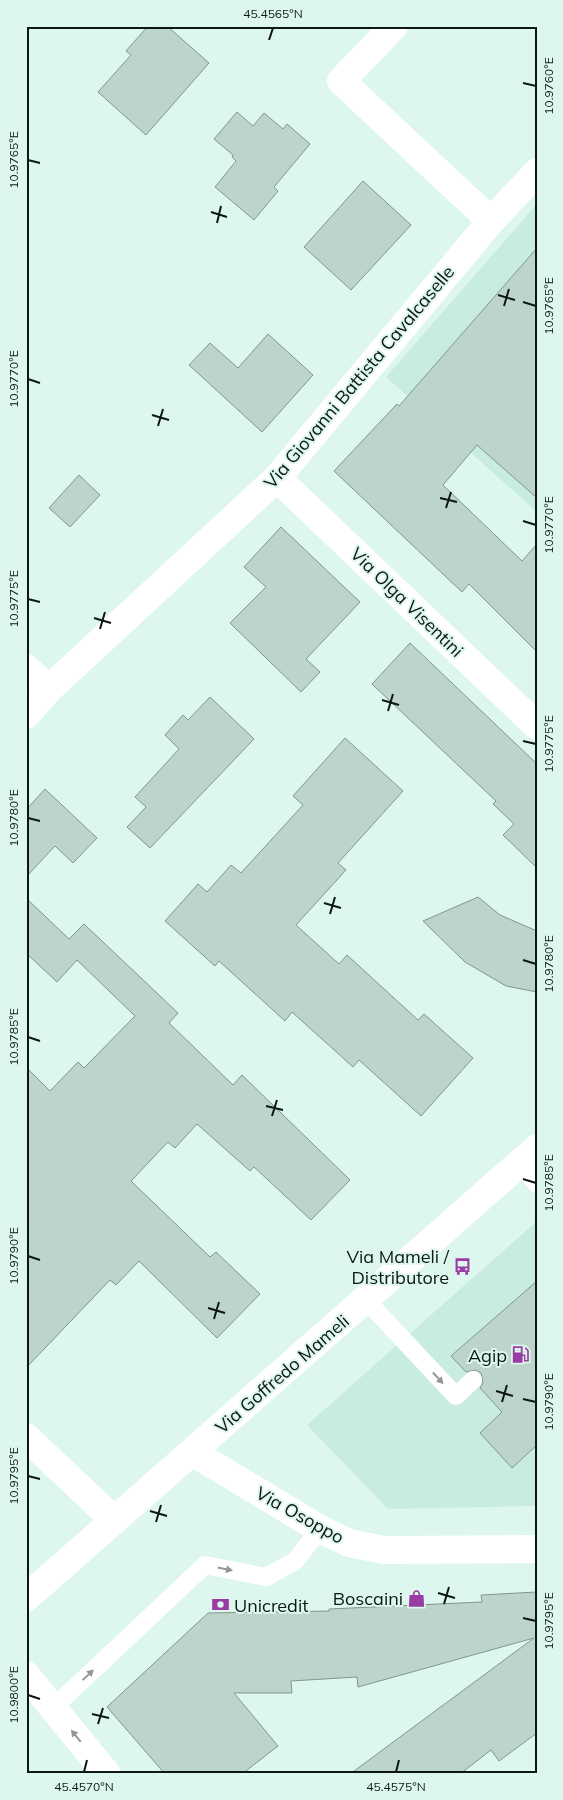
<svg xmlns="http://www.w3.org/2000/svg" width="563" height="1800" font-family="Mulish,sans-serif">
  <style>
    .built { fill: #c9ece0 }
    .building { fill: #bcd4cc; stroke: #7f978f }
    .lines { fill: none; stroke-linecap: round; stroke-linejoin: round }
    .lane { stroke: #fff; stroke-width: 18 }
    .street { stroke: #fff; stroke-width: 28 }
    .secondary { stroke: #fff; stroke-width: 28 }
    .oneway { fill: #939795 }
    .ticks { fill: none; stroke: #0e1714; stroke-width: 2 }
    .labels { text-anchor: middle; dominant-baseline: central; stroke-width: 4; stroke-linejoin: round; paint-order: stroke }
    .street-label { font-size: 18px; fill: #0e1714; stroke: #ddf7ee }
    .poi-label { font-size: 18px; fill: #0e1714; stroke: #ddf7ee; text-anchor: end }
    .neatline { fill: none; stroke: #0e1714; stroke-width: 2 }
    .ticks-label { font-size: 12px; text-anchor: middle; fill: #0e1714 }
  </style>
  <rect width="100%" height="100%" fill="#ddf7ee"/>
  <g class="built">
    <path d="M537 204V512L386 377Z"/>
    <path d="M537 1221V1506L388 1509 307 1425Z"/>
  </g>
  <g class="building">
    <path d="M148 26H167L209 63 146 135 98 92 131 55 126 51Z"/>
    <path d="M237 112 253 126 264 113 283 129 287 124 310 144 274 187 278 191 254 220 215 187 236 161 232 157 233 155 214 139Z"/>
    <path d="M363 181 411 225 351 290 304 247Z"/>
    <path d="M537 248V498L477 445 443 485 522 561 537 544V652L469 584 462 592 334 471 397 404 399 406Z"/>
    <path d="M268 334 313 375 262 432 189 365 210 343 238 368Z"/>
    <path d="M79 475 100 495 70 527 49 508Z"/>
    <path d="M281 527 360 602 306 659 320 672 301 692 230 623 266 587 244 567Z"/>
    <path d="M410 643 537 764V868L503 835 514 824 493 804 496 801 372 684Z"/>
    <path d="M210 697 254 739 150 848 127 827 146 807 135 797 179 749 165 735 183 715 188 720Z"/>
    <path d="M345 738 403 791 338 863 346 870 296 925 339 964 347 955 418 1020 424 1014 473 1058 421 1116 359 1060 353 1067 292 1012 285 1021 219 961 215 966 165 921 198 884 207 892 231 865 241 873 303 805 293 796Z"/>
    <path d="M45 789 97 838 73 863 55 846 26 877V810Z"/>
    <path d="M478 897 500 915 537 931V992L506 986 465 962 423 921Z"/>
    <path d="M26 898 69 939 84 924 178 1013 169 1023 233 1085 242 1075 350 1180 311 1220 254 1167 250 1171 197 1124 175 1148 168 1142 131 1181 210 1257 216 1252 260 1294 217 1338 139 1261 116 1285 110 1280 26 1368V1067L50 1091 78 1062 84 1068 135 1016 77 960 57 982 26 953Z"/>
    <path d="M537 1281V1445L512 1468 480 1433 502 1412 480 1388 483 1383 481 1373 476 1370 466 1372 451 1356Z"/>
    <path d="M537 1592V1733L499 1761 491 1750 460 1774H350L534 1638 358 1687 357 1677 291 1681 292 1693H234L278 1746 242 1774H165L107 1707 208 1613 329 1611V1609L482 1602 481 1595Z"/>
  </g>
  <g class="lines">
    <g class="lane">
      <path d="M519 1164 537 1184"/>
      <path d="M365 1299 456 1396 473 1380"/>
      <path d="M53 1708 205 1565 266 1577 295 1561 320 1529"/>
    </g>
    <g class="street">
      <path d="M394 26 341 81 491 221"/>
      <path d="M277 478 537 726"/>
      <path d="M26 668 49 689"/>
      <path d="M26 715 49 689 277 478 491 221 537 172"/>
      <path d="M26 1437 114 1520"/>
      <path d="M192 1452 320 1529 349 1543 384 1550 537 1549"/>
      <path d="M26 1675 107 1774"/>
    </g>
    <path class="secondary" d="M26 1598 537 1148"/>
  </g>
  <defs><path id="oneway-solid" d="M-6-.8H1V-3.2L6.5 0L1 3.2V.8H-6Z" transform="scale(1.25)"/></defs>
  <g class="oneway">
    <use href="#oneway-solid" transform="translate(438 1378) rotate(47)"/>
    <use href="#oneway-solid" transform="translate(225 1569) rotate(11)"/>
    <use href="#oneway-solid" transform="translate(88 1675) rotate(-43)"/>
    <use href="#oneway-solid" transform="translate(76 1736) rotate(-129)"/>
  </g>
  <path class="ticks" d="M269 40 273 28M523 83 536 86M28 160 40 163M211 212 227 217M217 223 221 206M498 295 515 300M523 302 536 306M504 306 509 289M28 379 40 383M152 415 169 420M158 426 163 409M440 498 457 502M446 508 451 492M523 521 536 525M28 599 40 602M94 618 111 623M100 629 105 612M382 700 399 705M388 711 393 694M523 741 536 744M28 818 40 821M324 903 341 908M330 914 335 897M523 960 536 964M28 1037 40 1041M266 1106 283 1110M272 1116 277 1100M523 1179 536 1183M28 1256 40 1260M208 1308 225 1313M214 1319 219 1302M496 1391 513 1396M523 1399 536 1402M502 1402 507 1385M28 1476 40 1479M150 1511 167 1516M156 1522 161 1505M438 1593 455 1598M444 1604 449 1587M523 1618 536 1621M28 1695 40 1699M92 1714 109 1718M98 1724 103 1708M84 1772 87 1760M396 1772 399 1760"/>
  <defs>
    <symbol id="bus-bare" viewBox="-9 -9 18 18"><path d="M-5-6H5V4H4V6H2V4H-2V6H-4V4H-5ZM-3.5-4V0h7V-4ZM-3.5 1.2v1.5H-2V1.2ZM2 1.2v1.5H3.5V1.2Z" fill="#9a3ca6" stroke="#ddf7ee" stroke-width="2.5" paint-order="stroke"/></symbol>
    <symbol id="fuel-bare" viewBox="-9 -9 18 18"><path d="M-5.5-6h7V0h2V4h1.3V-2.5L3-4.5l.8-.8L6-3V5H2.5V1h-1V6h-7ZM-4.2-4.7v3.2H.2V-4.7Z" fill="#9a3ca6" stroke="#ddf7ee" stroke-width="2.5" paint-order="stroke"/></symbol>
    <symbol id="shop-bare" viewBox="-9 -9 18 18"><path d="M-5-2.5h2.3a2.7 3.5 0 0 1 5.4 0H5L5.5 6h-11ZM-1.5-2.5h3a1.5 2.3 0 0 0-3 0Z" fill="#9a3ca6" stroke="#ddf7ee" stroke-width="2.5" paint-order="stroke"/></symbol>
    <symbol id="bank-bare" viewBox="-9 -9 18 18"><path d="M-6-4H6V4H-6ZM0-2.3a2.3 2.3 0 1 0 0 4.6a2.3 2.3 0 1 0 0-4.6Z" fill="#9a3ca6" stroke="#ddf7ee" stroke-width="2.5" paint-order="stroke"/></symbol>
  </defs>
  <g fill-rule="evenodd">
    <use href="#bus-bare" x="450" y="1254" width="25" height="25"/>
    <use href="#fuel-bare" x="508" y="1342" width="25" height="25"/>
    <use href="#shop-bare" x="404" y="1586" width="25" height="25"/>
    <use href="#bank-bare" x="208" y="1592" width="25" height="25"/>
  </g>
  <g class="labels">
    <g class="street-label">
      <text transform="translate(359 377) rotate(-50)">Via Giovanni Battista Cavalcaselle</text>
      <text transform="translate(407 602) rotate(44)">Via Olga Visentini</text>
      <text transform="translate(282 1374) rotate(-41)">Via Goffredo Mameli</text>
      <text transform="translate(300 1515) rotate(29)">Via Osoppo</text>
    </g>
    <g class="poi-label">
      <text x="449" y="1256">Via Mameli /<tspan x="449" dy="21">Distributore</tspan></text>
      <text x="507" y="1355">Agip</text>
      <text x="403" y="1598">Boscaini</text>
      <text x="234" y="1605" text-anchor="start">Unicredit</text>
    </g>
  </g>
  <rect width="563" height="1800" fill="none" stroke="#ddf7ee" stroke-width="55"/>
  <rect x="28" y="28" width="508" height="1744" class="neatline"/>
  <g class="ticks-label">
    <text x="273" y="18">45.4565°N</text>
    <text transform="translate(549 86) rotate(-90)" y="4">10.9760°E</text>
    <text transform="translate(14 160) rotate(-90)" y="4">10.9765°E</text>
    <text transform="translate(549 306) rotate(-90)" y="4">10.9765°E</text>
    <text transform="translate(14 379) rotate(-90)" y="4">10.9770°E</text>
    <text transform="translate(549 525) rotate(-90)" y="4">10.9770°E</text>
    <text transform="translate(14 599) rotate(-90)" y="4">10.9775°E</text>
    <text transform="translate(549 744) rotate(-90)" y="4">10.9775°E</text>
    <text transform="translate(14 818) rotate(-90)" y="4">10.9780°E</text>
    <text transform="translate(549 964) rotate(-90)" y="4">10.9780°E</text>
    <text transform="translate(14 1037) rotate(-90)" y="4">10.9785°E</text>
    <text transform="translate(549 1183) rotate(-90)" y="4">10.9785°E</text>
    <text transform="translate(14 1256) rotate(-90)" y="4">10.9790°E</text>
    <text transform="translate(549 1402) rotate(-90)" y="4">10.9790°E</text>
    <text transform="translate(14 1476) rotate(-90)" y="4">10.9795°E</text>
    <text transform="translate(549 1621) rotate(-90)" y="4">10.9795°E</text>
    <text transform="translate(14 1695) rotate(-90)" y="4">10.9800°E</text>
    <text x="84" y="1791">45.4570°N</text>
    <text x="396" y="1791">45.4575°N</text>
  </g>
</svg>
